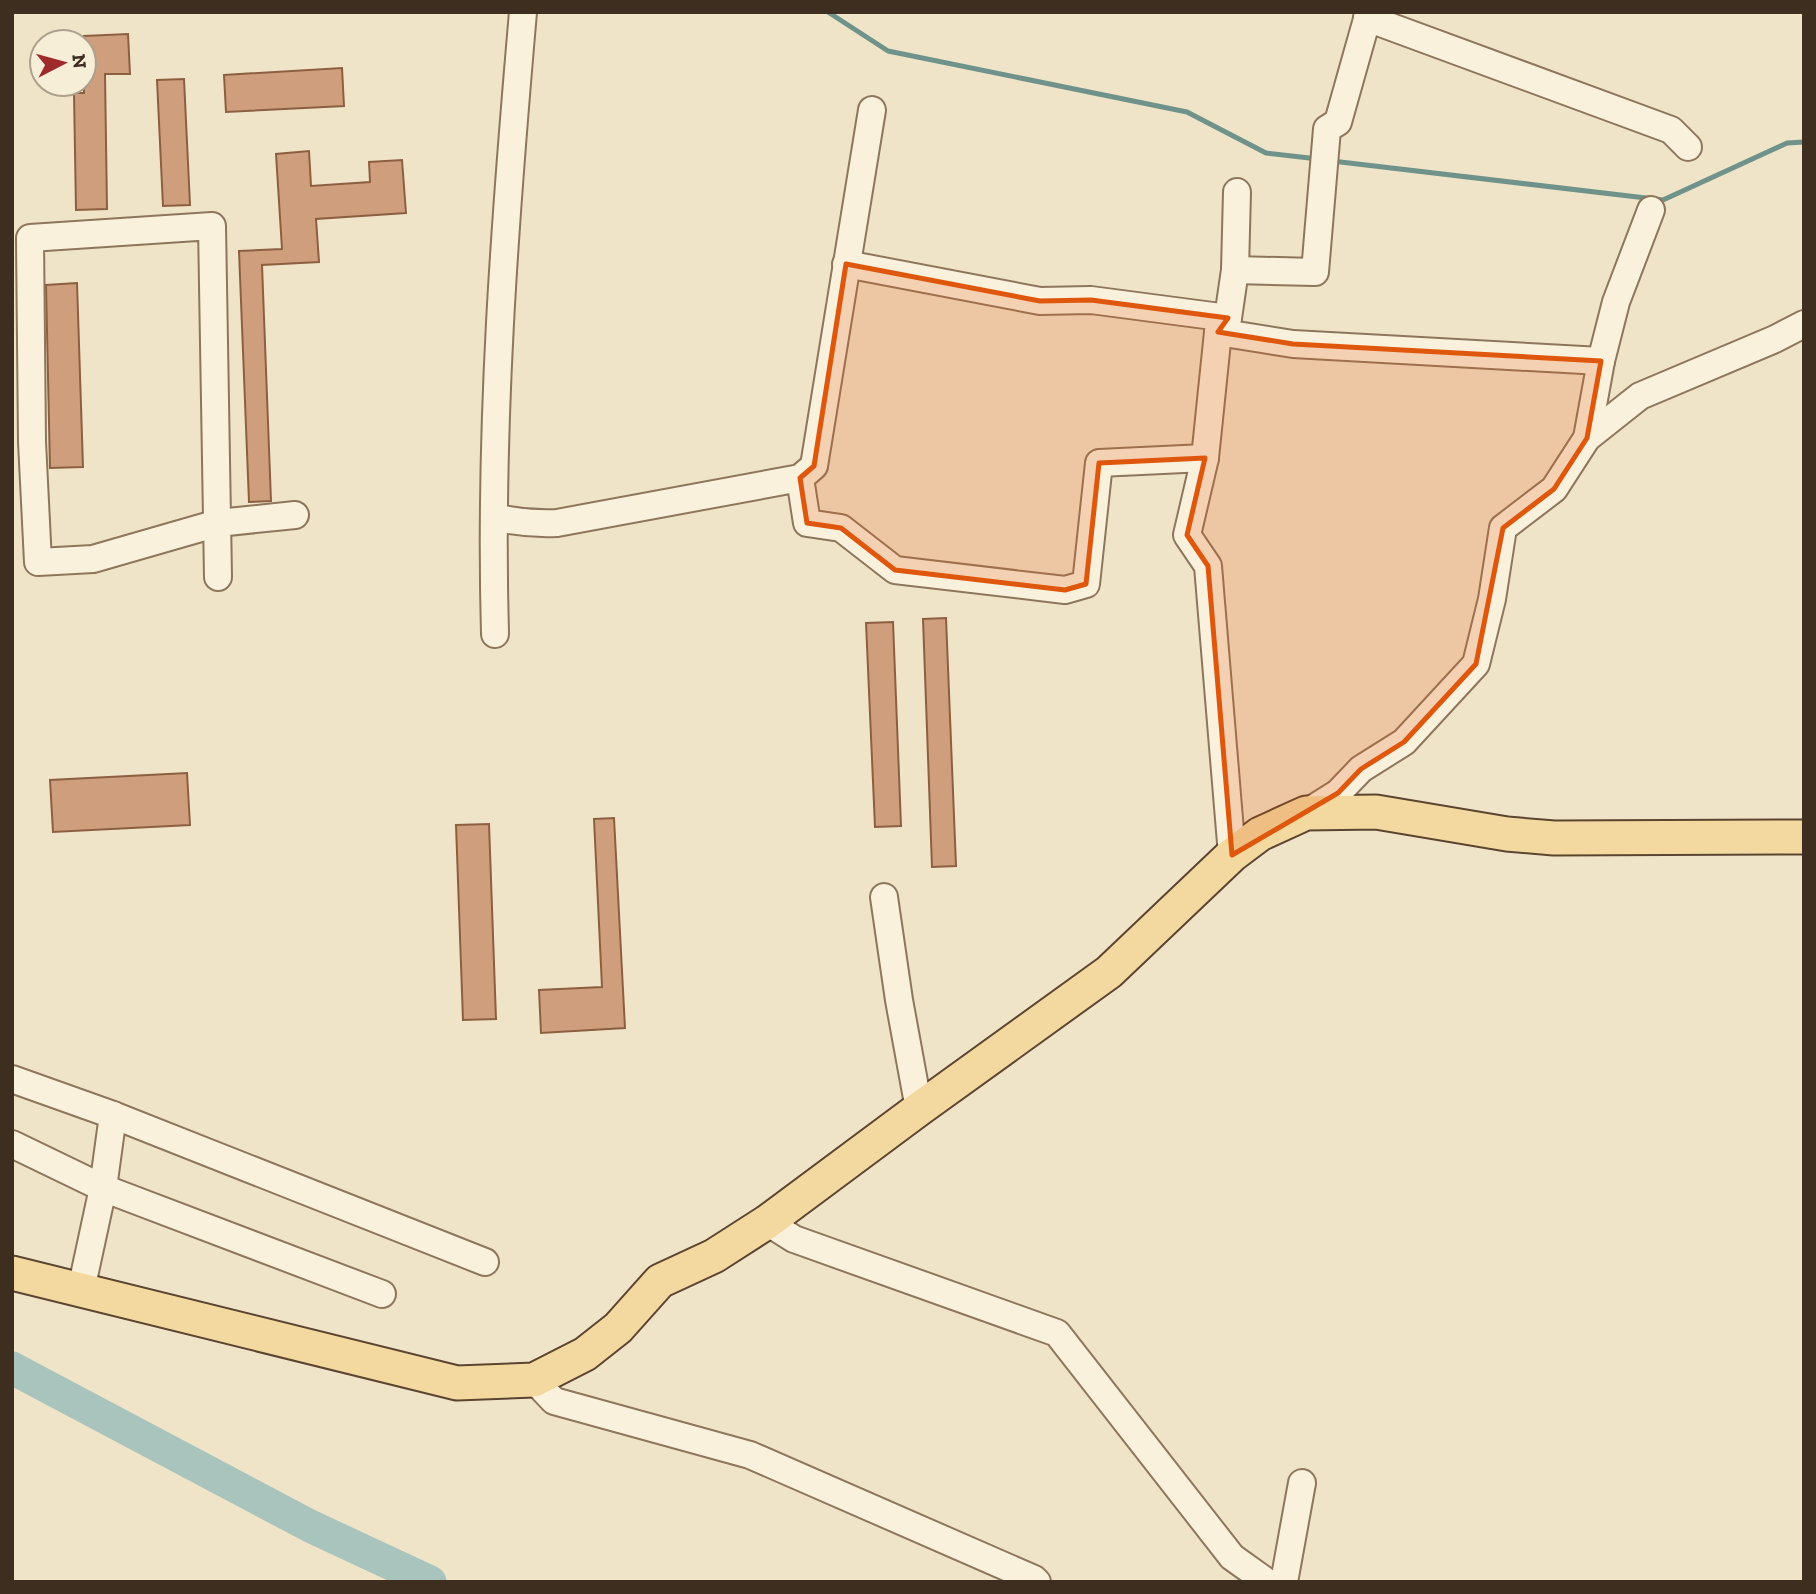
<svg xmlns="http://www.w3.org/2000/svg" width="1816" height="1594" font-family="'Zilla Slab',serif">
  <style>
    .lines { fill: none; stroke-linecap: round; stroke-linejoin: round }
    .stream { stroke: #6f938a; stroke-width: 5 }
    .river { stroke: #a9c4bc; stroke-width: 33 }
    .building { fill: #cf9f7d; stroke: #8d5f41; stroke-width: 2 }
    .minor-casing { stroke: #8d765c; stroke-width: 30 }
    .major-casing { stroke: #5b4430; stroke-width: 37 }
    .minor { stroke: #faf1dc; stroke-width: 26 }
    .major { stroke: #f3d9a0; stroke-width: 33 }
    .marked { fill: #df570d; fill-opacity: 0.2; stroke: #df570d; stroke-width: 5; stroke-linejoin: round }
  </style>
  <rect width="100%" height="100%" fill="#f0e4c8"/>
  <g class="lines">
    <g class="stream">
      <path d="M828 12 888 51 1187 112 1266 153 1318 159"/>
      <path d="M1332 161 1663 200 1787 143 1804 142"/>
    </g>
    <path class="river" d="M12 1368 310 1526 430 1582"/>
  </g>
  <g class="building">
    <path d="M128 34 130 74H105L107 209 76 210 74 93H84V36Z"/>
    <path d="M342 68 344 106 226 112 224 75Z"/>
    <path d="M184 79 190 205 163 206 157 80Z"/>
    <path d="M309 151 311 186 370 182 369 162 402 160 406 213 316 219 319 262 262 265 271 501 249 502 239 251 282 249 276 154Z"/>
    <path d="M77 283 83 467 50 468 46 285Z"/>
    <path d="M946 618 956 866 932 867 923 619Z"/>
    <path d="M893 622 901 826 875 827 866 623Z"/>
    <path d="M187 773 190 825 53 832 50 780Z"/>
    <path d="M614 818 625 1028 541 1033 539 990 602 987 594 819Z"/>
    <path d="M489 824 496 1019 463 1020 456 825Z"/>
  </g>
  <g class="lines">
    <defs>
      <g id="minor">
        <path d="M1367 18 1671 130 1688 147"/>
        <path d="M846 264 1040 301 1091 300 1228 318"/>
        <path d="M1235 270 1315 272 1327 129 1338 122 1369 12"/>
        <path d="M1218 332 1293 344 1601 361"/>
        <path d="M1587 438 1640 396 1775 339 1804 324"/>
        <path d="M800 478 807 523 841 528 895 570 1065 590 1086 584 1099 463 1205 458"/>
        <path d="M494 517C515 522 535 524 557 523L800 478 814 466 872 110"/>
        <path d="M218 577 212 226 30 238 32 442 38 562 93 559 218 523 295 515"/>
        <path d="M495 634C489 427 505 219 523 12"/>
        <path d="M1306 813 1338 793 1361 769 1404 742 1476 664 1492 599 1503 528 1554 489 1587 438 1601 361 1616 302 1651 210"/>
        <path d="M1232 855 1208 566 1187 535 1205 458 1218 332 1228 318 1235 270 1237 192"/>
        <path d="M884 897 899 1000 919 1109"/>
        <path d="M12 1079 113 1115 485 1262"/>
        <path d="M12 1144 103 1188 382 1294"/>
        <path d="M767 1222 794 1239 1057 1333 1232 1557 1267 1582"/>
        <path d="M81 1290 103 1188 113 1115"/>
        <path d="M534 1380 554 1401 750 1455 1034 1579 1037 1582"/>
        <path d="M1284 1582 1302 1483"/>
      </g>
      <path id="major" d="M12 1273 457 1383 534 1380 585 1354 618 1328 660 1281 714 1256 767 1222 919 1109 1109 972 1232 855 1260 834 1306 813 1376 812 1507 834 1554 838 1804 837"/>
    </defs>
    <use href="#minor" class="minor-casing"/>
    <use href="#major" class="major-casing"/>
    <use href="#minor" class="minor"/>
    <use href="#major" class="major"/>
  </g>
  <path class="marked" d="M846 264 1040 301 1091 300 1228 318 1218 332 1293 344 1601 361 1587 438 1554 489 1503 528 1476 664 1404 742 1361 769 1338 793 1232 855 1208 566 1187 535 1205 458 1099 463 1086 584 1065 590 895 570 841 528 807 523 800 478 814 466Z"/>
  <rect width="1816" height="1594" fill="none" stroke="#3d2e20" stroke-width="28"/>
  <g transform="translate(63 63) rotate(84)"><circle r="33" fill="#f7eed8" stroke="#ada18e" stroke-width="2"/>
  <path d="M0-5L12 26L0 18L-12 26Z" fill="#9e2a2b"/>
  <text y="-10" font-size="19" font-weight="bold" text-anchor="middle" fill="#3d2e20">N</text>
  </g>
</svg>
